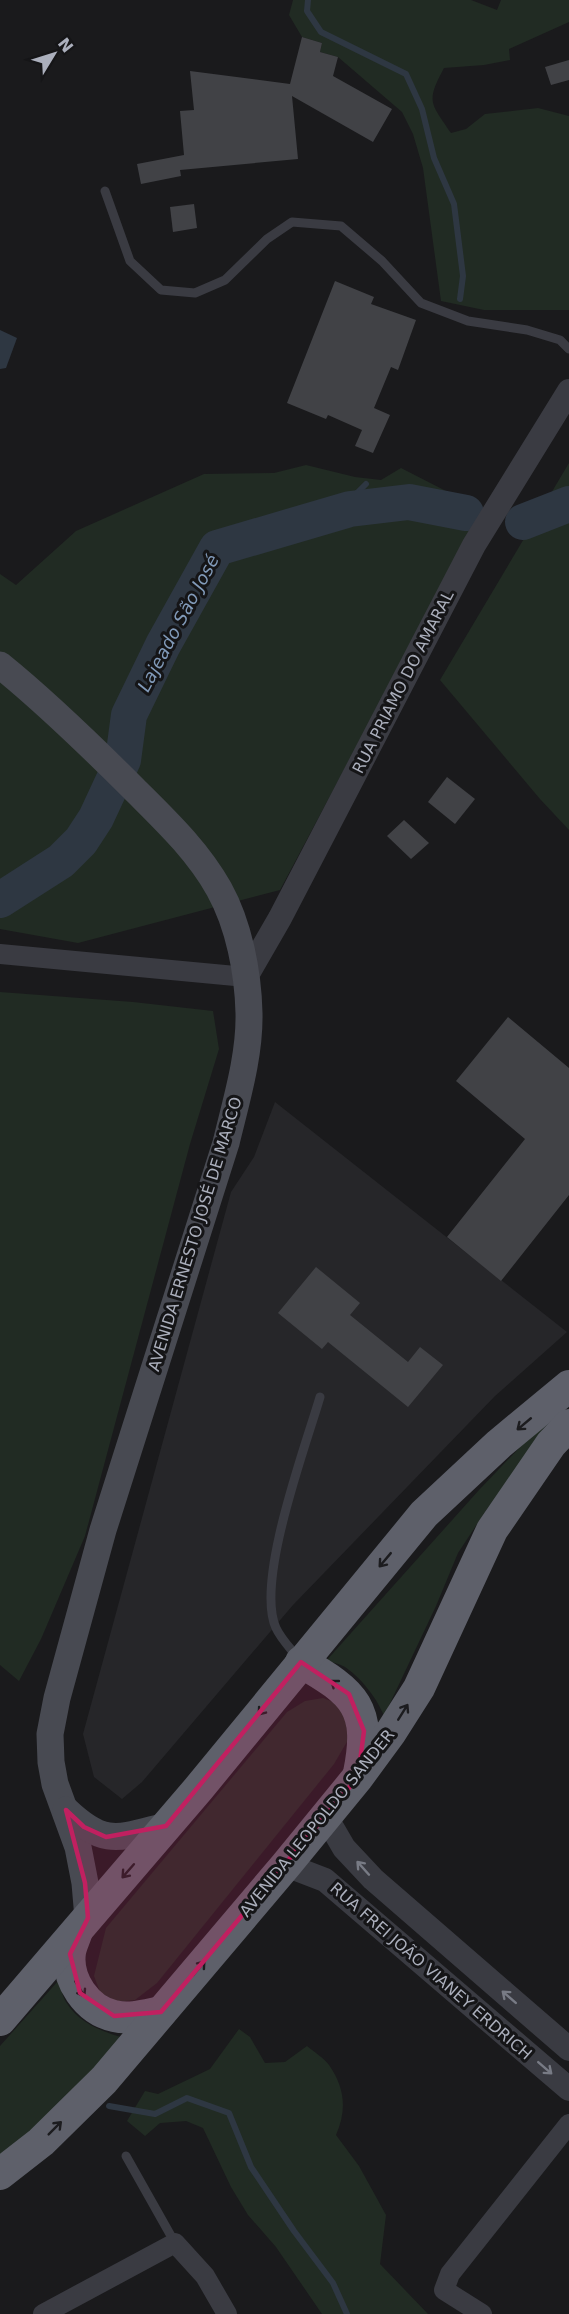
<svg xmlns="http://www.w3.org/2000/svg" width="569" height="2314" font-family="'DejaVu Sans',sans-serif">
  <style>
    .built { fill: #262629 }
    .green { fill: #212b23 }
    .water { fill: #2e3742 }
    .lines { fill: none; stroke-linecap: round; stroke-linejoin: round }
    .stream { stroke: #2e3742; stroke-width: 6 }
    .river { stroke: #2e3742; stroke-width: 36 }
    .building { fill: #414246 }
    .service { stroke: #3a3b42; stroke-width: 9 }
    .minor { stroke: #3a3b42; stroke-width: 20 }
    .tertiary { stroke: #3a3b42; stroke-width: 24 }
    .secondary { stroke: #484a52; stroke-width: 27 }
    .trunk { stroke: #5e606a; stroke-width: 32 }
    .oneway { stroke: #1c1c1f }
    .oneway2 { stroke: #787b85 }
    .marked { fill: #c12060; fill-opacity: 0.2; stroke: #c12060; stroke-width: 4.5; stroke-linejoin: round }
    .labels { text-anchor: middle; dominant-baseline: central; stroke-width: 6; stroke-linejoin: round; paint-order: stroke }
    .street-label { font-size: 16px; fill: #abafbc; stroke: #151517 }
    .water-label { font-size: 18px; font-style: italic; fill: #819ab9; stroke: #151517 }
  </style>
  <rect width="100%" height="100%" fill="#1a1a1c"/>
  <path class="built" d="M275 1102 567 1332 495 1396 293 1605 142 1782 122 1799 94 1777 83 1734 231 1192 254 1157Z"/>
  <g class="green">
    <path d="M293 0H471L497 10 501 0H569V22L509 49 510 60 484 65 444 68C426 102 430 102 451 133L466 129 485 114 538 108 569 116V310H484L441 301 423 168 413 134 402 112 338 57 320 52 322 43 302 37 289 15Z"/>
    <path d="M569 463V830L540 799 440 680Z"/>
    <path d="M306 465 355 477 381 480 401 468 446 491 471 531 280 890 78 943 0 929V574L16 585 76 531 204 474 274 473Z"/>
    <path d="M0 992 133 1002 213 1011 219 1049 190 1144 85 1536 41 1639 19 1681 0 1665Z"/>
    <path d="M545 1421 550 1422 553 1426 487 1509 458 1553 436 1606 384 1716C377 1698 361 1678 345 1667 340 1664 332 1662 326 1661L479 1490Z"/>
    <path d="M323 1698 336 1703 345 1717 348 1740 334 1764 157 1983 135 2000 116 2002 100 1992 94 1976 106 1928 287 1712 305 1701Z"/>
    <path d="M59 1980C61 1987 62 1996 66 2002 78 2022 100 2031 121 2037L53 2117 0 2162V2046Z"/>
    <path d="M239 2029 250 2037 265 2063 285 2062 307 2046C314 2052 324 2058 329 2065 345 2088 347 2110 336 2135L359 2166 386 2215 380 2264 428 2314H322L276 2247 248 2215 231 2187 203 2128 186 2121 160 2123 145 2136 127 2121 145 2091 158 2094 210 2069Z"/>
  </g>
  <path class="water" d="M0 330 17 338 6 368 0 369Z"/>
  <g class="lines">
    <g class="stream">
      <path d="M308 0 307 11 321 32 406 74 422 109 434 158 454 204 463 276 460 299"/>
      <path d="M350 509 356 494 366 484"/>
      <path d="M109 2106 155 2114 187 2098 229 2113 251 2167 294 2231 333 2283 347 2314"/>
    </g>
    <g class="river">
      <path d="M523 522 569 504"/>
      <path d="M0 900 61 861 81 841 96 818 123 760 129 715 163 645 217 548 350 509 409 502 466 513"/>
    </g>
  </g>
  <g class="building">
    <path d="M302 37 322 43 320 52 338 57 333 76 392 109 373 142 292 96 298 159 180 170 181 176 141 184 137 164 184 155 180 111 194 110 190 71 290 84Z"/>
    <path d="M569 60V80L551 85 545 67Z"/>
    <path d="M194 204 197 228 173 232 170 207Z"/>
    <path d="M335 281 374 297 371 304 416 320 398 370 391 367 374 408 390 415 373 453 355 446 362 430 328 415 326 419 287 403Z"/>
    <path d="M447 777 475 799 455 824 428 802Z"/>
    <path d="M404 820 429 843 411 859 387 836Z"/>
    <path d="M508 1017 569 1068V1195L501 1281 447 1237 525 1139 456 1081Z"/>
    <path d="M316 1267 360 1303 350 1315 408 1362 420 1347 443 1365 408 1407 328 1342 322 1349 278 1313Z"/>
  </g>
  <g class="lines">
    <g class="service">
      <path d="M105 191 130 261 161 290 195 293 225 280 267 239 292 222 341 226 382 261 421 303 468 321 527 330 560 340 569 349"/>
      <path d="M298 1658C291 1649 281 1639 276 1628 255 1582 305 1448 320 1397"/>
      <path d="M126 2156 175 2243"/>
    </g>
    <g class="minor">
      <path d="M0 954 246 977"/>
      <path d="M43 2314 175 2243 205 2276 227 2314"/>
      <path d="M482 2314 444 2290 450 2274 569 2124"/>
    </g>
    <g class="tertiary">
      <path d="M246 977 280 918 474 545 569 391"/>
      <path d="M326 1817 344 1848 373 1879 569 2049"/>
      <path d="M286 1865 325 1880 569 2089"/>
    </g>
    <g class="secondary">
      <path d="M0 665C47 703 91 746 134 789 165 820 197 850 219 889 239 925 248 972 249 1013 250 1056 236 1101 226 1143L103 1530 57 1698 50 1734 51 1762 55 1784 78 1847 85 1883 88 1918"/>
      <path d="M66 1810C105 1847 118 1838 166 1826"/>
    </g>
    <g class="trunk">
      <path d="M301 1662C355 1693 372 1708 359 1773"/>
      <path d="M76 1934C74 1940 71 1946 70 1952 66 1980 87 2010 114 2016 130 2020 146 2015 161 2012"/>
      <path d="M0 2020 199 1788 424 1514 499 1444 569 1386"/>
      <path d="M0 2174 41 2142 104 2080 286 1865 358 1777 391 1732 419 1688 492 1530 551 1444 569 1425"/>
    </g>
  </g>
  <defs><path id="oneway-shaft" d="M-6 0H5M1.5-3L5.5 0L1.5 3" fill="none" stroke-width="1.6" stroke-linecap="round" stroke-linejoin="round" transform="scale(1.5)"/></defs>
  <g class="oneway">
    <use href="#oneway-shaft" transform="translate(524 1424) rotate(140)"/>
    <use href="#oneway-shaft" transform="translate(385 1560) rotate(130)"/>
    <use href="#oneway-shaft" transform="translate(338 1686) rotate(-143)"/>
    <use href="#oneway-shaft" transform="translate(264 1708) rotate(129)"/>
    <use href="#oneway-shaft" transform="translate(403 1712) rotate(-58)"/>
    <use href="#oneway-shaft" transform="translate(128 1871) rotate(131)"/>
    <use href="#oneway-shaft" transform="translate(199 1968) rotate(-50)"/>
    <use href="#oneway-shaft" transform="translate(80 1989) rotate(59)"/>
    <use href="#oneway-shaft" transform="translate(55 2128) rotate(-45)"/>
  </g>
  <g class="oneway2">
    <use href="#oneway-shaft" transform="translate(363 1868) rotate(-132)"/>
    <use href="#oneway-shaft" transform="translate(509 1997) rotate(-139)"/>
    <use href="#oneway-shaft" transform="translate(545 2068) rotate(41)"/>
  </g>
  <path class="marked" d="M301 1662 349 1694 364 1731 358 1777 161 2012 114 2016 80 1993 70 1954 88 1918 85 1883 66 1810 84 1827 106 1837 166 1826Z"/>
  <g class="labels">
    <g class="street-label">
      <text transform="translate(403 682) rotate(-63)">RUA PRIAMO DO AMARAL</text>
      <text transform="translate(195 1234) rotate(-73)">AVENIDA ERNESTO JOSÉ DE MARCO</text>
      <text transform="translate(317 1823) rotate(-51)">AVENIDA LEOPOLDO SANDER</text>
      <text transform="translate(431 1971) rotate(41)">RUA FREI JOÃO VIANEY ERDRICH</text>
    </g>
    <g class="water-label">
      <text transform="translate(178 623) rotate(-62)">Lajeado São José</text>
    </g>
  </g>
  <g transform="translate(54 54) rotate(52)" stroke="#151517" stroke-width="4.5" paint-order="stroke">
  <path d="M0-4.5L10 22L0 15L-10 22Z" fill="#abafbc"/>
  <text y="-9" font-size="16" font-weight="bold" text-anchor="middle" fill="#abafbc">N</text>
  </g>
</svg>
